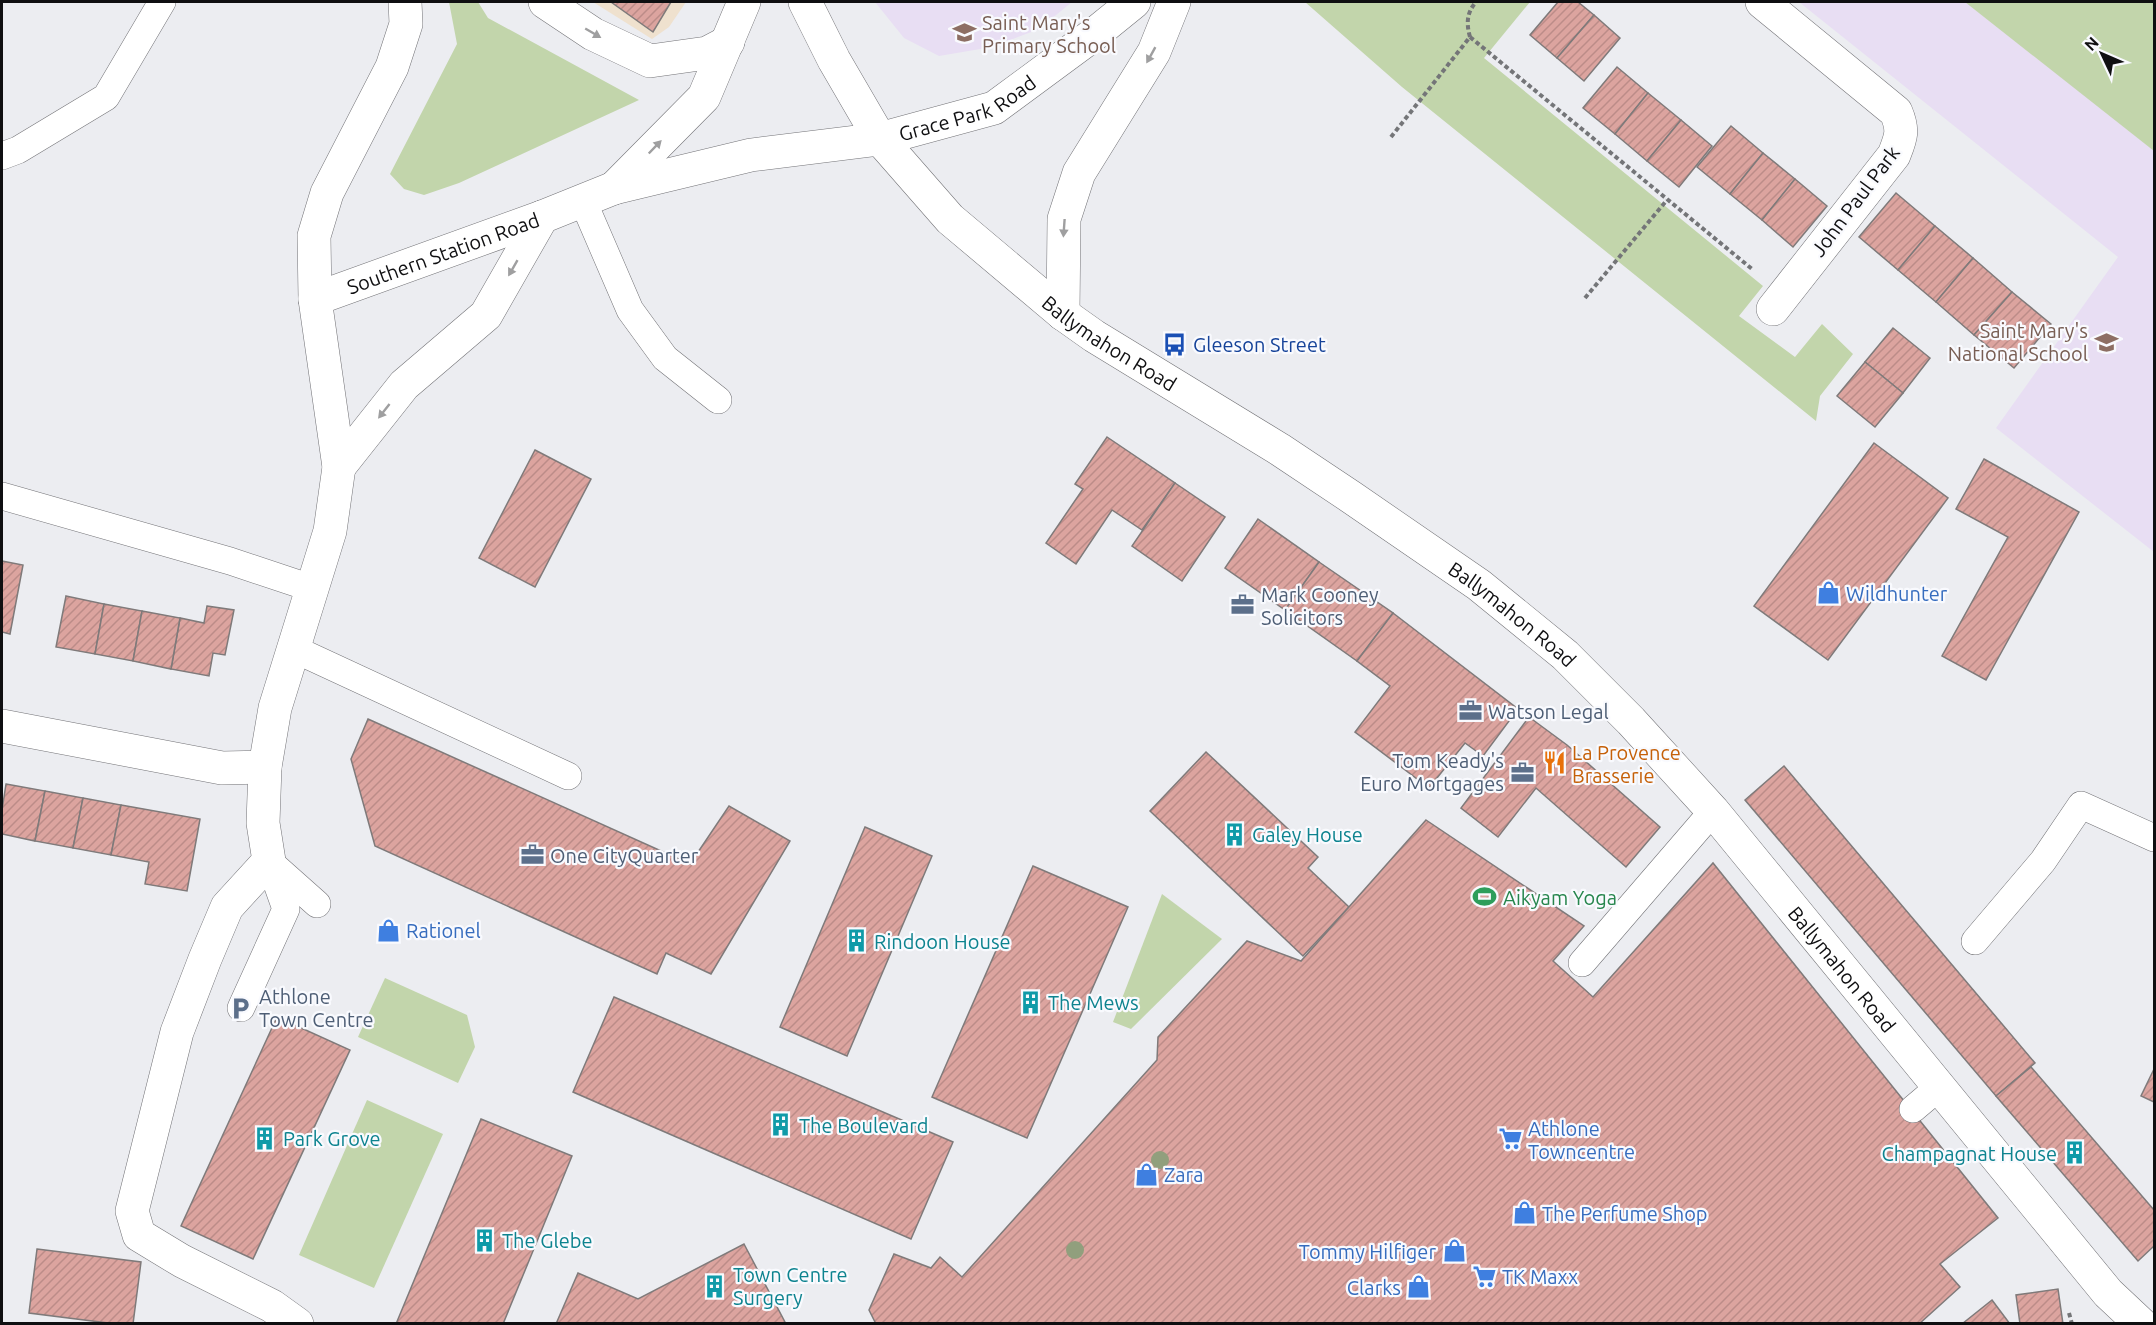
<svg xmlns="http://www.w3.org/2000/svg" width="2156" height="1325" font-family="Ubuntu,sans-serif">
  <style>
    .commercial { fill: #efe1ce }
    .education { fill: #e8def3 }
    .grass { fill: #c2d5ab }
    .building { fill: url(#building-hatch); stroke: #7f7a7a; stroke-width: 1.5 }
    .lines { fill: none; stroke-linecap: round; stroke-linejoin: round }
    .lane-casing { stroke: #737377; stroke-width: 28 }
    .street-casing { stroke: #737377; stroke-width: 34 }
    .secondary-casing { stroke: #737377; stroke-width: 34 }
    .path { stroke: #747578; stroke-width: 4; stroke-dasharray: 4.5 3; stroke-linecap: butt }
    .lane { stroke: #fff; stroke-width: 27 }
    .street { stroke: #fff; stroke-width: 33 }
    .secondary { stroke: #fff; stroke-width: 33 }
    .tree { fill: #919f7d }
    .oneway { fill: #9f9fa0 }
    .labels { text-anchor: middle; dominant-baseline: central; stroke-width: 4.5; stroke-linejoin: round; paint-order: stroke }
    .education-label { font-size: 20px; fill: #785e54; stroke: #f9fafe; text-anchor: start }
    .street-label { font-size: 20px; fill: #0f0f11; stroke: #f9fafe }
    .transit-label { font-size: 20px; fill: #164399; stroke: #f9fafe; text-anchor: start }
    .shop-label { font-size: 20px; fill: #366cbe; stroke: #f9fafe; text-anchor: start }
    .service-label { font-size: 20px; fill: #4e5e75; stroke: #f9fafe; text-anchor: start }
    .food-label { font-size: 20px; fill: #c56008; stroke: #f9fafe; text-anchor: start }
    .culture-label { font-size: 20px; fill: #0d838f; stroke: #f9fafe; text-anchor: start }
    .leisure-label { font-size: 20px; fill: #27864d; stroke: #f9fafe; text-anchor: start }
  </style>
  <defs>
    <pattern id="building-hatch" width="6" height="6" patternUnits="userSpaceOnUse" patternTransform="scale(1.5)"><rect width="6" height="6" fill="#dca49f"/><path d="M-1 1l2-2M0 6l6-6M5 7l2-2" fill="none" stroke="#bc8c88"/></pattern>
  </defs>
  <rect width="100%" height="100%" fill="#ecedf1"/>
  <path class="commercial" d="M593 2H686L669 27 652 39Z"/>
  <g class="education">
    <path d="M875 2H1072L1039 29 992 47 939 56 904 38Z"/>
    <path d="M1799 2H2154V552L1996 428 2118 257Z"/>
  </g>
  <g class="grass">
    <path d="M449 2H478L488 18 639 100 459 183 424 195 404 189 390 174 457 44Z"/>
    <path d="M1305 2H1530L1484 58 1763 286 1739 316 1795 357 1822 324 1853 354 1820 396 1816 421 1402 87Z"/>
    <path d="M1965 2H2154V151Z"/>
    <path d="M1162 894 1222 939 1131 1029 1113 1022Z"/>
    <path d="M385 978 467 1015 475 1047 458 1083 358 1037Z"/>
    <path d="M367 1100 443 1134 374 1288 299 1255Z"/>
  </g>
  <g class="building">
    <path d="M611 2H671L653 32Z"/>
    <path d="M1558 2H1578L1594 15 1557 58 1530 35Z"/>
    <path d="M1594 15 1620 38 1584 81 1557 58Z"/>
    <path d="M1617 67 1648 93 1615 134 1583 108Z"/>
    <path d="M1648 93 1681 120 1647 161 1615 134Z"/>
    <path d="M1681 120 1712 146 1679 187 1647 161Z"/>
    <path d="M1731 126 1763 153 1730 194 1697 167Z"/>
    <path d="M1763 153 1795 179 1762 220 1730 194Z"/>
    <path d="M1795 179 1827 206 1793 247 1762 220Z"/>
    <path d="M1896 193 1935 226 1898 270 1859 237Z"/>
    <path d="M1935 226 1973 258 1936 302 1898 270Z"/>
    <path d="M1973 258 2012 292 1974 335 1936 302Z"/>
    <path d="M2012 292 2051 324 2014 368 1974 335Z"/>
    <path d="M1893 328 1930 358 1903 393 1865 362Z"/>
    <path d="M1865 362 1903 393 1875 427 1837 396Z"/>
    <path d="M1107 437 1175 483 1142 530 1112 510 1076 564 1046 543 1083 489 1075 484Z"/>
    <path d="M1874 443 1948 498 1828 660 1754 606Z"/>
    <path d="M535 450 591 479 535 587 479 558Z"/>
    <path d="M1984 459 2079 512 1986 680 1942 656 2008 537 1956 509Z"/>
    <path d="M1175 483 1225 517 1182 581 1132 546Z"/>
    <path d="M1258 519 1319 562 1285 610 1225 568Z"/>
    <path d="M2 561 23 565 10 634 2 632Z"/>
    <path d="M1319 562 1393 613 1357 661 1285 610Z"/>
    <path d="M66 596 104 604 95 654 56 647Z"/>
    <path d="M104 604 142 611 133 661 95 654Z"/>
    <path d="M207 606 234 610 225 655 213 653 209 676 171 669 180 618 204 623Z"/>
    <path d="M142 611 180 618 171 669 133 661Z"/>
    <path d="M1393 613 1518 709 1483 756 1465 743 1429 788 1355 732 1390 686 1357 661Z"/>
    <path d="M1529 717 1567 745 1660 827 1626 867 1536 788 1498 837 1461 808Z"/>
    <path d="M368 719 690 864 729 806 790 841 711 974 666 953 657 974 375 846 351 759Z"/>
    <path d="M1206 752 1318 857 1308 868 1349 907 1303 956 1150 811Z"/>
    <path d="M1784 766 2035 1063 1996 1096 1745 800Z"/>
    <path d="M6 784 45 791 35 841 2 834V810Z"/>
    <path d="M45 791 83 798 73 848 35 841Z"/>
    <path d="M83 798 121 805 111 855 73 848Z"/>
    <path d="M121 805 200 819 187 891 145 884 149 862 111 855Z"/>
    <path d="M1426 820 1584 926 1553 961 1593 997 1713 863 1998 1218 1940 1264 1960 1287 1919 1324H876L869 1310 894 1254 931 1268 940 1257 962 1277 1157 1060 1158 1037 1247 941 1301 961Z"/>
    <path d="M865 827 932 856 847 1056 780 1027Z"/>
    <path d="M1033 866 1128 907 1027 1138 932 1097Z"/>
    <path d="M614 997 953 1142 911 1239 573 1092Z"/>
    <path d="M277 1017 350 1050 253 1259 181 1226Z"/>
    <path d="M2031 1067 2154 1210V1246L2138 1261 1996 1096Z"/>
    <path d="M2154 1069V1102L2141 1096Z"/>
    <path d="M481 1119 572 1156 503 1324H396Z"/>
    <path d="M744 1244 786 1324H556L578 1273 638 1299Z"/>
    <path d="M37 1249 141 1262 133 1324H116L29 1313Z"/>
    <path d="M2058 1289 2063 1324H2020L2016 1295Z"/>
    <path d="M1992 1300 2010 1324H1962Z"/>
  </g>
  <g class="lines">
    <defs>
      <g id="lane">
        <path d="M2 156 18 150 106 97 162 2"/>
        <path d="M583 201 630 310 665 358 718 400"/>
        <path d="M2 496 230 561 311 588"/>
        <path d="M294 649 568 776"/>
        <path d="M272 864 317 904"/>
        <path d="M1975 941 2043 861 2081 805 2154 838"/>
        <path d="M1582 963 1713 811"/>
        <path d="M241 1008 286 909 269 861"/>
        <path d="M1913 1109 1939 1087"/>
      </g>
      <g id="street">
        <path d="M1762 2 1896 112C1904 131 1901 137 1894 155L1773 309"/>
        <path d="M2 726 222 768 265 767"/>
        <path d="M297 1324 272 1306 182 1261 139 1235 132 1211 177 1032 205 959 227 907 269 861 263 823 265 767 275 708 330 531 339 467 315 299"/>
      </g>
      <g id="secondary">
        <path id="s1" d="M405 2 406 24 392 67 327 193 314 236 315 299 542 217 614 188 751 155 880 139 994 108 1097 32 1134 2"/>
        <path d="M545 2 593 34 650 61 707 53 728 42"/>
        <path id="s2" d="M805 2 834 60 880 139 950 219 1063 314 1094 336 1279 449 1351 497 1479 585 1565 655 1631 721 1713 811 2108 1293 2141 1324"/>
        <path d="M614 188 704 97 744 2"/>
        <path d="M1063 314 1064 219 1079 173 1154 52 1174 2"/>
        <path d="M339 467 404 385 486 315 542 217"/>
      </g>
    </defs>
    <use href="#lane" class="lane-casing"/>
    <use href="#street" class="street-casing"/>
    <use href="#secondary" class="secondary-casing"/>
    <g class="path">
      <path d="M1470 37 1752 269"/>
      <path d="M1391 137 1470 37C1466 23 1467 12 1476 2"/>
      <path d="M1585 298 1667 200"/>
      <path d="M2069 1313 2072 1324"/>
    </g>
    <use href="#lane" class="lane"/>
    <use href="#street" class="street"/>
    <use href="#secondary" class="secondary"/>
  </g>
  <g class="tree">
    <circle cx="1160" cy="1160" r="9"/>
    <circle cx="1075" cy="1250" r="9"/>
  </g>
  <defs><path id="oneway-solid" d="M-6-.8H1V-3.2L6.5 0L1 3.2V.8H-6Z" transform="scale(1.5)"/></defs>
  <g class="oneway">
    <use href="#oneway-solid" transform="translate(593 33) rotate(30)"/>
    <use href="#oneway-solid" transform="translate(1151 55) rotate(119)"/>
    <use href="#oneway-solid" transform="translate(655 147) rotate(-46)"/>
    <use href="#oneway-solid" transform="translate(1064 228) rotate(94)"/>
    <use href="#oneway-solid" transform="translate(513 268) rotate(120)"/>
    <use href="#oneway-solid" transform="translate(384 411) rotate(128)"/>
  </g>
  <defs>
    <symbol id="school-bare" viewBox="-9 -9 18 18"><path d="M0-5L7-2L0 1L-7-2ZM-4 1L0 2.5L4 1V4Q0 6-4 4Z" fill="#8d6e63" stroke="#f9fafe" stroke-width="2.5" paint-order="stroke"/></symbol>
    <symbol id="bus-bare" viewBox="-9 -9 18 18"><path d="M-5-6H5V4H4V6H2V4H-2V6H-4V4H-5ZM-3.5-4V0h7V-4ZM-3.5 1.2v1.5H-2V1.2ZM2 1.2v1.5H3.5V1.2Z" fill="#1a4fb4" stroke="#f9fafe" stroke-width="2.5" paint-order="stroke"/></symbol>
    <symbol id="shop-bare" viewBox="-9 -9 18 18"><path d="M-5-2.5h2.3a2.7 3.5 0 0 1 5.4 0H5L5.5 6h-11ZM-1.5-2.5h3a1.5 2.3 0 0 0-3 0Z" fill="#3f7fe0" stroke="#f9fafe" stroke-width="2.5" paint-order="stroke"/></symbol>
    <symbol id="office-bare" viewBox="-9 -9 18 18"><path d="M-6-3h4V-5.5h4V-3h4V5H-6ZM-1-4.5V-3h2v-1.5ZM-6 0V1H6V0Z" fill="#5c6f8a" stroke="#f9fafe" stroke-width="2.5" paint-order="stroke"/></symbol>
    <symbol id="restaurant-bare" viewBox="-9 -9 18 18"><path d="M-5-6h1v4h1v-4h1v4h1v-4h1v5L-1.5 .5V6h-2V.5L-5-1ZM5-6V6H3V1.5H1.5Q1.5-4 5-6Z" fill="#e8710a" stroke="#f9fafe" stroke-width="2.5" paint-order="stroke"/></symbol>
    <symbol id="building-bare" viewBox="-9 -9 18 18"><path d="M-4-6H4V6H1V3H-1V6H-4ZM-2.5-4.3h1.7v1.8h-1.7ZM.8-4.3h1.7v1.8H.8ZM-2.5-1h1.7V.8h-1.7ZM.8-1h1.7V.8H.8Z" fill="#0f9aa8" stroke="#f9fafe" stroke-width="2.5" paint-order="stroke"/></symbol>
    <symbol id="stadium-bare" viewBox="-9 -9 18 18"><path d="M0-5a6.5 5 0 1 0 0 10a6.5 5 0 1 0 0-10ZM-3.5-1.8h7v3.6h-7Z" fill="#2e9e5b" stroke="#f9fafe" stroke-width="2.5" paint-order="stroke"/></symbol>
    <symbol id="parking-bare" viewBox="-9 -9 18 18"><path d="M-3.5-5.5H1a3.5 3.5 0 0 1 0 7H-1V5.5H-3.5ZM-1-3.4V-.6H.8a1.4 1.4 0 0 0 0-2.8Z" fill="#5c6f8a" stroke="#f9fafe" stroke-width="2.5" paint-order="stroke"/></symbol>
    <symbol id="supermarket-bare" viewBox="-9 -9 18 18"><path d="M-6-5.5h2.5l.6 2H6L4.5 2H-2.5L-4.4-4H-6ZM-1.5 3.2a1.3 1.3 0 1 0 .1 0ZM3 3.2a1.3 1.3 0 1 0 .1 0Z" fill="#3f7fe0" stroke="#f9fafe" stroke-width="2.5" paint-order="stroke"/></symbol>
  </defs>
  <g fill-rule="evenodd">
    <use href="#school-bare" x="948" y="16" width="33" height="33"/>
    <use href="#school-bare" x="2090" y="326" width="33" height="33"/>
    <use href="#bus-bare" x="1158" y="328" width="33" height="33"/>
    <use href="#shop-bare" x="1812" y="576" width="33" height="33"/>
    <use href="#office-bare" x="1226" y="588" width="33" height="33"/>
    <use href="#office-bare" x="1454" y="694" width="33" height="33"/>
    <use href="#restaurant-bare" x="1538" y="746" width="33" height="33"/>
    <use href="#office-bare" x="1506" y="756" width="33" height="33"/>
    <use href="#building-bare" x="1218" y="818" width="33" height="33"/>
    <use href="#office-bare" x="516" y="838" width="33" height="33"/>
    <use href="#stadium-bare" x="1468" y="880" width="33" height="33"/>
    <use href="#shop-bare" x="372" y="914" width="33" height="33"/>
    <use href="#building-bare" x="840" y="924" width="33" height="33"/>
    <use href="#building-bare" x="1014" y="986" width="33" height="33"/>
    <use href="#parking-bare" x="224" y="992" width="33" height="33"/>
    <use href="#building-bare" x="764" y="1108" width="33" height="33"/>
    <use href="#building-bare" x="248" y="1122" width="33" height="33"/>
    <use href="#supermarket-bare" x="1494" y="1122" width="33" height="33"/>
    <use href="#building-bare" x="2058" y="1136" width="33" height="33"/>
    <use href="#shop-bare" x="1130" y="1158" width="33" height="33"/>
    <use href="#shop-bare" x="1508" y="1196" width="33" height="33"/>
    <use href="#building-bare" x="468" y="1224" width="33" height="33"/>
    <use href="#shop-bare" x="1438" y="1234" width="33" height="33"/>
    <use href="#supermarket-bare" x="1468" y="1260" width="33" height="33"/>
    <use href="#building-bare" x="698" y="1270" width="33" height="33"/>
    <use href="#shop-bare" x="1402" y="1270" width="33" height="33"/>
  </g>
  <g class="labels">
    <g class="education-label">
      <text x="982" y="22">Saint Mary's<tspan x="982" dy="23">Primary School</tspan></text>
      <text x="2088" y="330" text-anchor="end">Saint Mary's<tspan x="2088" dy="23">National School</tspan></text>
    </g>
    <g class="street-label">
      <text stroke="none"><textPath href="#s1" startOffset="1000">Grace Park Road</textPath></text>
      <text transform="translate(1855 201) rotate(-53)">John Paul Park</text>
      <text stroke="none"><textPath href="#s1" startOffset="453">Southern Station Road</textPath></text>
      <text stroke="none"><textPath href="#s2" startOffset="465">Ballymahon Road</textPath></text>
      <text stroke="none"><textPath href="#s2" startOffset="951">Ballymahon Road</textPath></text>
      <text stroke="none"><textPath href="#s2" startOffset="1437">Ballymahon Road</textPath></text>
    </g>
    <g class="transit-label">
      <text x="1193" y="344">Gleeson Street</text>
    </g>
    <g class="shop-label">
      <text x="1846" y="593">Wildhunter</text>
      <text x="406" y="930">Rationel</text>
      <text x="1528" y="1128">Athlone<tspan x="1528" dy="23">Towncentre</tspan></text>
      <text x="1164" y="1174">Zara</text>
      <text x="1542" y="1213">The Perfume Shop</text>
      <text x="1436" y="1251" text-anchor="end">Tommy Hilfiger</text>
      <text x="1502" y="1276">TK Maxx</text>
      <text x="1401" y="1287" text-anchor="end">Clarks</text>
    </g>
    <g class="service-label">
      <text x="1261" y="594">Mark Cooney<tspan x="1261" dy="23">Solicitors</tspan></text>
      <text x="1488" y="711">Watson Legal</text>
      <text x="1504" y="760" text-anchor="end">Tom Keady's<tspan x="1504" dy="23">Euro Mortgages</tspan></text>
      <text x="550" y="855">One CityQuarter</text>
      <text x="259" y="996">Athlone<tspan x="259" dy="23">Town Centre</tspan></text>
    </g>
    <g class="food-label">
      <text x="1572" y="752">La Provence<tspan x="1572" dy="23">Brasserie</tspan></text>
    </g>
    <g class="culture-label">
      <text x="1252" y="834">Galey House</text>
      <text x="874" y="941">Rindoon House</text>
      <text x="1048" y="1002">The Mews</text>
      <text x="799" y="1125">The Boulevard</text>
      <text x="283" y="1138">Park Grove</text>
      <text x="2057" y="1153" text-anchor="end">Champagnat House</text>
      <text x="502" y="1240">The Glebe</text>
      <text x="733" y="1274">Town Centre<tspan x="733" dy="23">Surgery</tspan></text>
    </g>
    <g class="leisure-label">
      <text x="1503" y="897">Aikyam Yoga</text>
    </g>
  </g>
  <rect width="2156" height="1325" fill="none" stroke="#0f0f11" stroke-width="6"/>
  <g transform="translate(2102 54) rotate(314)" stroke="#f9fafe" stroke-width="4.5" paint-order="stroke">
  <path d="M0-4.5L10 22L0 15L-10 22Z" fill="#0f0f11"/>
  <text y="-9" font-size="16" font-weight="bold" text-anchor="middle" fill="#0f0f11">N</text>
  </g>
</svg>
